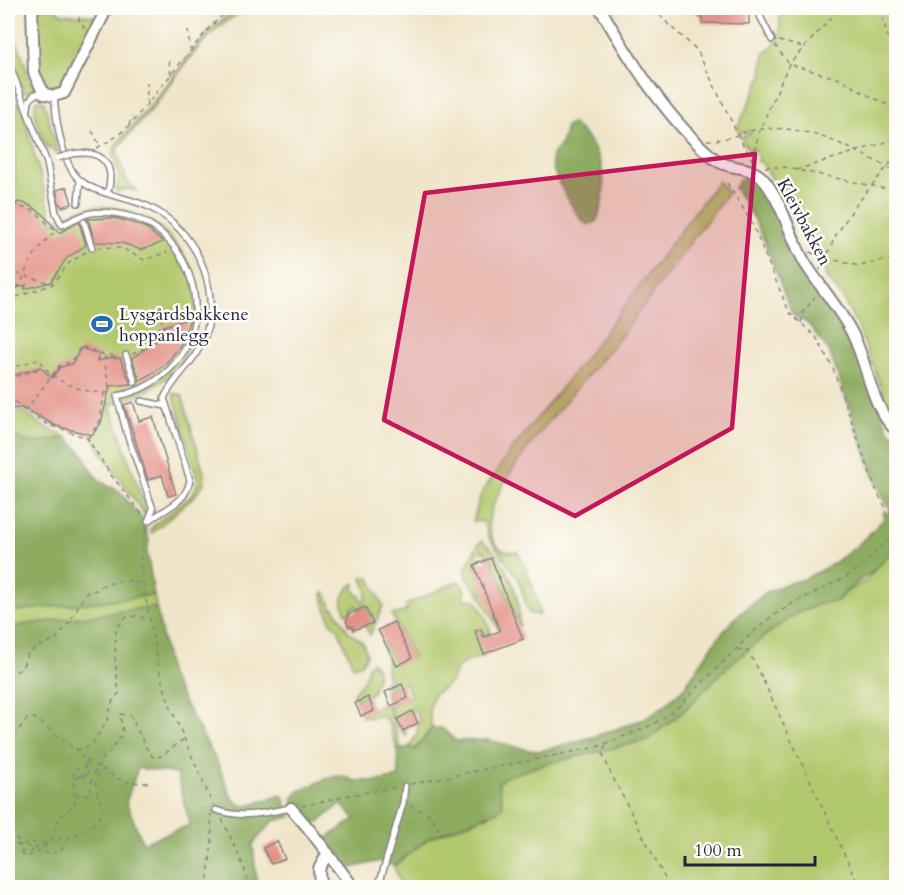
<svg xmlns="http://www.w3.org/2000/svg" width="904" height="895" font-family="Cardo,serif">
  <style>
    .green { fill: #b2c86c; stroke: #6a7554; stroke-width: 1.5 }
    .forest { fill: #8dac60; stroke: #58674e; stroke-width: 1.5; fill-rule: evenodd }
    .building { fill: #e28b82 }
    .lines { fill: none; stroke-linecap: round; stroke-linejoin: round }
    .lane-casing { stroke: #898482; stroke-width: 8 }
    .street-casing { stroke: #898482; stroke-width: 14 }
    .path { stroke: #898482; stroke-width: 1.5; stroke-dasharray: 4.5 4.5; stroke-linecap: butt }
    .lane { stroke: #fff; stroke-width: 5 }
    .street { stroke: #fff; stroke-width: 10 }
    .lane-bridge-casing { stroke: #898482; stroke-width: 8; stroke-linecap: butt }
    .lane-bridge { stroke: #fff; stroke-width: 5 }
    .marked { fill: #c2185b; fill-opacity: 0.2; stroke: #c2185b; stroke-width: 4.5; stroke-linejoin: round }
    .labels { text-anchor: middle; dominant-baseline: central; stroke-width: 5; stroke-linejoin: round; paint-order: stroke }
    .street-label { font-size: 18px; fill: #22223b; stroke: #fdfcf7 }
    .poi-label { font-size: 18px; fill: #22223b; stroke: #fdfcf7; text-anchor: start }
  </style>
  <rect width="100%" height="100%" fill="#fdfcf7"/>
  <filter id="ink" filterUnits="userSpaceOnUse"><feTurbulence type="fractalNoise" baseFrequency=".0167" numOctaves="2"/><feDisplacementMap in="SourceGraphic" scale="12" xChannelSelector="R" yChannelSelector="G"/><feConvolveMatrix kernelMatrix="1 2 1 2 8 2 1 2 1" color-interpolation-filters="sRGB"/></filter>
  <filter id="wash" filterUnits="userSpaceOnUse"><feTurbulence type="fractalNoise" baseFrequency=".008" numOctaves="4" result="noise"/><feDisplacementMap in="SourceGraphic" scale="24" xChannelSelector="R" yChannelSelector="G"/><feGaussianBlur stdDeviation="1.35" result="paint"/><feColorMatrix in="noise" values="0 0 0 0 0 0 0 0 0 0 0 0 0 0 0 0 0 1.4 0 .05"/><feComposite in="paint" operator="in"/></filter>
  <g filter="url(#wash)">
    <rect width="100%" height="100%" fill="#f0e5c9"/>
    <g class="green">
      <path d="M36 8H53L62 14 96 16 68 74 60 86C29 89 39 26 36 8Z"/>
      <path d="M244 8H257C212 16 179 74 153 108 142 121 130 133 119 147L117 152 127 182 138 191 129 189 116 191 119 178 113 154 116 144 150 106 211 29 229 14Z"/>
      <path d="M781 8H836L835 11 838 8H896V419L888 405 858 327 841 295 826 278 825 271C809 256 804 233 794 215 784 197 773 180 762 163L757 161 759 157 752 147 751 155 741 137 750 134 751 131 739 133 737 129 762 76 764 55 779 39Z"/>
      <path d="M8 18 33 85 32 89 28 93H25L17 78 8 49Z"/>
      <path d="M8 71 15 93 12 106 11 182 8 186Z"/>
      <path d="M40 100 44 102 46 108 58 153 48 148C40 136 32 114 36 101Z"/>
      <path d="M20 102 53 222C63 217 75 210 86 208 100 205 114 207 127 211 202 231 222 335 160 383 145 394 128 399 110 405L147 513 145 515 102 454 92 435 56 426 24 408 8 409V214L18 202 15 191V124L17 103Z"/>
      <path d="M718 181 728 193C691 240 657 289 621 336 590 375 494 475 489 520 488 531 493 547 505 551 509 552 514 552 518 552 529 573 536 593 540 615L529 613 518 578 489 538 484 522 473 521 481 494 509 453 583 361Z"/>
      <path d="M173 393 182 395 204 473V483L195 496 152 533 150 530 154 525 193 494 198 481Z"/>
      <path d="M8 411 24 412 41 425 66 437C43 442 26 449 8 430Z"/>
      <path d="M482 541C501 554 514 581 518 603 519 610 519 619 520 627L491 557 487 558 485 551 481 552 478 544Z"/>
      <path d="M896 547V887L402 888 394 866 429 838 496 812 503 806 498 783 505 777 545 764 647 740 685 710 727 667 767 634 796 614 822 603 837 601 849 590 864 582Z"/>
      <path d="M476 548 479 561 474 564 484 587 481 588 484 594 486 593 501 629 499 630 479 593 465 576V570Z"/>
      <path d="M366 577H369L383 606 370 635 365 626V623L372 620 365 606 358 609 356 606 351 609 352 611 346 614C340 600 342 594 353 584H355L354 588 356 594 360 596 363 602 365 601 367 591 362 578Z"/>
      <path d="M458 581C465 587 466 592 464 600L474 599C483 609 487 621 491 633L485 636 482 629 476 631 481 644 477 646 479 651 483 649 485 656C465 663 457 661 451 683L434 694 429 711 432 728 414 750 410 747 417 733 418 723 420 721 414 708 412 707 411 711 398 718 401 727 405 729 406 736C394 724 383 696 385 679L392 688 387 691 393 704 411 696 405 683 394 687 386 674 387 655 383 642 384 641 397 665 413 657 392 615 407 611 406 605Z"/>
      <path d="M325 592 332 608H334L348 631 363 643 367 655 361 664 353 666 338 629 330 621 322 594Z"/>
      <path d="M154 595 157 611 152 607 8 627V612Z"/>
      <path d="M372 662C383 673 375 681 372 693L356 701 353 693 364 680 368 667Z"/>
      <path d="M380 705H387L395 726 400 748 397 749 389 724 382 716 363 718 362 715Z"/>
    </g>
    <g class="forest">
      <path d="M573 124C604 149 611 187 596 222L587 225C577 217 547 168 552 155 554 151 558 148 561 144 563 139 565 132 566 126Z"/>
      <path d="M746 178C765 185 772 209 781 225 778 236 784 244 790 252L795 253 850 340 889 430 896 436V513L887 505 877 484 829 351 810 326 806 322 796 318 792 313C774 271 763 224 734 188L740 179Z"/>
      <path d="M8 430C26 449 43 442 66 437L85 456 88 465 97 478 108 486 118 490 143 520 149 541 147 551 154 595 8 612Z"/>
      <path d="M884 510 896 519C896 526 898 536 896 543 885 569 854 580 837 601L822 603 796 614 767 634 727 667 685 710 647 740 545 764 505 777 498 783 503 806 496 812 429 838 394 866 380 861 347 869 324 840 355 819 341 804 315 825C306 820 296 811 292 801L297 792 330 777 343 776 355 781H379L399 777 397 749 410 747 415 750 432 728H442L456 741 488 740 529 750 541 751 593 737 644 719 664 706 684 688 717 639 736 617 765 593 783 585 805 579 834 563 857 546 884 519Z"/>
      <path d="M152 607 157 611 170 676 218 764 231 796 239 805 248 806 282 795 291 817 273 821 253 844 257 887H8V627ZM138 768 177 774 190 825 143 843 126 802Z"/>
    </g>
    <g id="blocks">
      <g class="building">
        <path d="M698 8H744V12L749 13V24L702 23V16H697Z"/>
        <path d="M67 187 72 204 62 207 59 203 57 190Z"/>
        <path d="M8 197 16 205 18 202 27 204 42 213 59 233 79 222 86 245 66 259 51 282 25 289 26 285 8 291Z"/>
        <path d="M114 218 130 222 146 228 163 242 141 250 122 243 95 242 88 219Z"/>
        <path d="M190 318 182 343 171 358 159 369 140 381 132 358 154 343 164 326Z"/>
        <path d="M81 348 99 354 97 361 115 357V359L120 358 131 384 110 386 101 423 92 435 56 426 24 408 8 409V377L40 367 52 378 60 367 72 364Z"/>
        <path d="M133 402 139 421 153 417 176 494 168 496 162 475 148 480 124 405Z"/>
        <path d="M491 558 523 639 484 654 475 631 481 629 484 637 500 631 474 565Z"/>
        <path d="M365 607 373 623 353 630 352 626 349 627 346 620 348 619 347 615Z"/>
        <path d="M394 622 412 658 397 666 378 630Z"/>
        <path d="M402 684 408 698 391 706 385 692Z"/>
        <path d="M368 697 374 711 361 716 355 703Z"/>
        <path d="M412 711 418 723 403 731 397 719Z"/>
        <path d="M277 841 285 859 271 864 263 848Z"/>
      </g>
    </g>
  </g>
  <g filter="url(#ink)">
    <use href="#blocks" fill-opacity="0" stroke="#898482" stroke-width="1.5"/>
    <g class="lines">
      <defs>
        <g id="lane">
          <path d="M756 8 772 40"/>
          <path d="M8 61 47 163 56 213 62 225C71 221 81 215 91 213 105 211 118 213 132 217 179 231 206 289 191 335 181 367 149 391 117 396L127 434 153 509 148 521"/>
          <path d="M54 96C56 119 62 167 81 181 100 196 127 196 149 207 194 228 221 285 206 333 197 361 176 374 164 398L190 480C186 503 166 508 150 520"/>
          <path d="M28 109 29 101 35 94H44"/>
          <path d="M72 154C90 151 107 154 110 174 110 182 110 187 107 193"/>
          <path d="M78 203 80 181"/>
          <path d="M84 222 92 248"/>
          <path d="M126 355 135 382"/>
          <path d="M141 401 166 406"/>
          <path d="M216 810C243 819 264 813 291 808"/>
          <path d="M378 888 403 803 405 786"/>
        </g>
        <g id="street">
          <path d="M32 8 34 73 44 94 54 96 64 93 107 8"/>
          <path d="M600 8C630 60 668 121 716 160 729 170 750 165 762 178 782 200 790 237 805 263 820 287 841 310 853 335 868 365 871 408 896 430"/>
          <path d="M291 808 309 829 354 888"/>
          <path d="M320 888 319 869 328 853"/>
        </g>
      </defs>
      <use href="#lane" class="lane-casing"/>
      <use href="#street" class="street-casing"/>
      <g class="path">
        <path d="M78 8 79 20 85 29"/>
        <path d="M654 8 668 24 697 50 742 143 753 161"/>
        <path d="M883 8 882 17 896 62"/>
        <path d="M188 30 190 49"/>
        <path d="M779 41 803 47"/>
        <path d="M775 45 789 64 843 80 860 91 896 109"/>
        <path d="M169 61 171 75"/>
        <path d="M147 104V82"/>
        <path d="M129 125 132 116"/>
        <path d="M92 131 100 146"/>
        <path d="M707 140C730 141 741 131 761 129 810 124 855 150 896 172"/>
        <path d="M97 148 114 138 129 126 210 27 225 13 240 8"/>
        <path d="M752 160 760 129 789 64 840 8"/>
        <path d="M765 167H784L896 191"/>
        <path d="M796 170 896 139"/>
        <path d="M727 183 751 221 789 312 816 337 832 366 875 487C880 497 885 511 896 516"/>
        <path d="M8 194 10 197 13 196"/>
        <path d="M13 204 36 212 55 231"/>
        <path d="M8 209 13 200V124L15 102"/>
        <path d="M98 247 122 248 144 260 167 252"/>
        <path d="M810 252 818 256 859 266 896 258"/>
        <path d="M820 270 836 235 855 206 896 156"/>
        <path d="M8 271 53 284"/>
        <path d="M8 290 21 285C27 262 40 244 58 229"/>
        <path d="M8 300 53 284 69 263 86 252"/>
        <path d="M801 323 803 312 815 297"/>
        <path d="M132 354C150 348 158 334 163 317L187 309"/>
        <path d="M105 356V365L110 392"/>
        <path d="M8 369 40 359C49 382 86 394 110 393"/>
        <path d="M8 379 42 368"/>
        <path d="M8 395 25 411 47 424 87 438 111 475 142 514"/>
        <path d="M25 411 60 365 71 362 81 346 105 355H118"/>
        <path d="M88 438 100 421 104 393"/>
        <path d="M890 510 896 498"/>
        <path d="M146 529 142 542 140 567 160 674 170 706 213 805"/>
        <path d="M737 649 748 651 756 665 860 888"/>
        <path d="M8 676 22 668 27 655 35 648 55 640 69 623 85 594 90 591 97 590 103 585 126 580 143 584"/>
        <path d="M8 743 27 719 34 718 75 749H84L92 744 107 721 112 702 119 693 115 659 116 629 126 617 137 616 150 620"/>
        <path d="M606 745 603 754 610 772 670 888"/>
        <path d="M75 749 84 758"/>
        <path d="M411 784 597 747 652 725 675 710 751 634 771 617 795 602 845 578 862 566 896 532"/>
        <path d="M74 786 76 778 79 776 84 778 85 762"/>
        <path d="M75 796 91 794V782L97 766"/>
        <path d="M410 805 431 815 439 830 444 834"/>
        <path d="M302 806 350 795 398 787"/>
        <path d="M222 819 244 867 249 888"/>
        <path d="M8 833 24 844C54 839 86 840 103 812L98 797 96 784 100 761 111 750 123 733 120 714 130 715 147 749 154 758 162 756 185 738"/>
        <path d="M8 844 12 843 33 848 49 843 59 818 75 804 73 778 74 770 77 768 82 776H87L88 766 85 759 124 782 152 783"/>
        <path d="M8 848 18 844 21 852H30L33 848 49 854 61 851 69 837"/>
        <path d="M21 853 24 857 37 853 47 845"/>
        <path d="M387 880 393 882 401 888"/>
        <path d="M208 888V875L212 842 211 814"/>
      </g>
      <use href="#lane" class="lane"/>
      <use href="#street" class="street"/>
      <defs>
        <path id="lane-bridge" d="M58 158 72 154"/>
      </defs>
      <use href="#lane-bridge" class="lane-bridge-casing"/>
      <use href="#lane-bridge" class="lane-bridge"/>
    </g>
  </g>
  <path class="marked" d="M755 154 732 428 575 516 384 420 425 193Z"/>
  <defs>
    <symbol id="stadium-bare" viewBox="-9 -9 18 18"><path d="M0-5a6.5 5 0 1 0 0 10a6.5 5 0 1 0 0-10ZM-3.5-1.8h7v3.6h-7Z" fill="#1f6fb2" stroke="#fdfcf7" stroke-width="2.5" paint-order="stroke"/></symbol>
  </defs>
  <g fill-rule="evenodd">
    <use href="#stadium-bare" x="87" y="309" width="30" height="30"/>
  </g>
  <g class="labels">
    <g class="street-label">
      <text transform="translate(804 222) rotate(62)">Kleivbakken</text>
    </g>
    <g class="poi-label">
      <text x="119" y="314">Lysgårdsbakkene<tspan x="119" dy="21">hoppanlegg</tspan></text>
    </g>
  </g>
  <rect width="904" height="895" fill="none" stroke="#fdfcf7" stroke-width="30"/>
  <path d="M685 856v9h130v-9" fill="none" stroke="#22223b" stroke-width="3"/>
  <text x="694" y="856" font-size="18" fill="#22223b" stroke="#fdfcf7" stroke-width="4.5" paint-order="stroke">100 m</text>
</svg>
